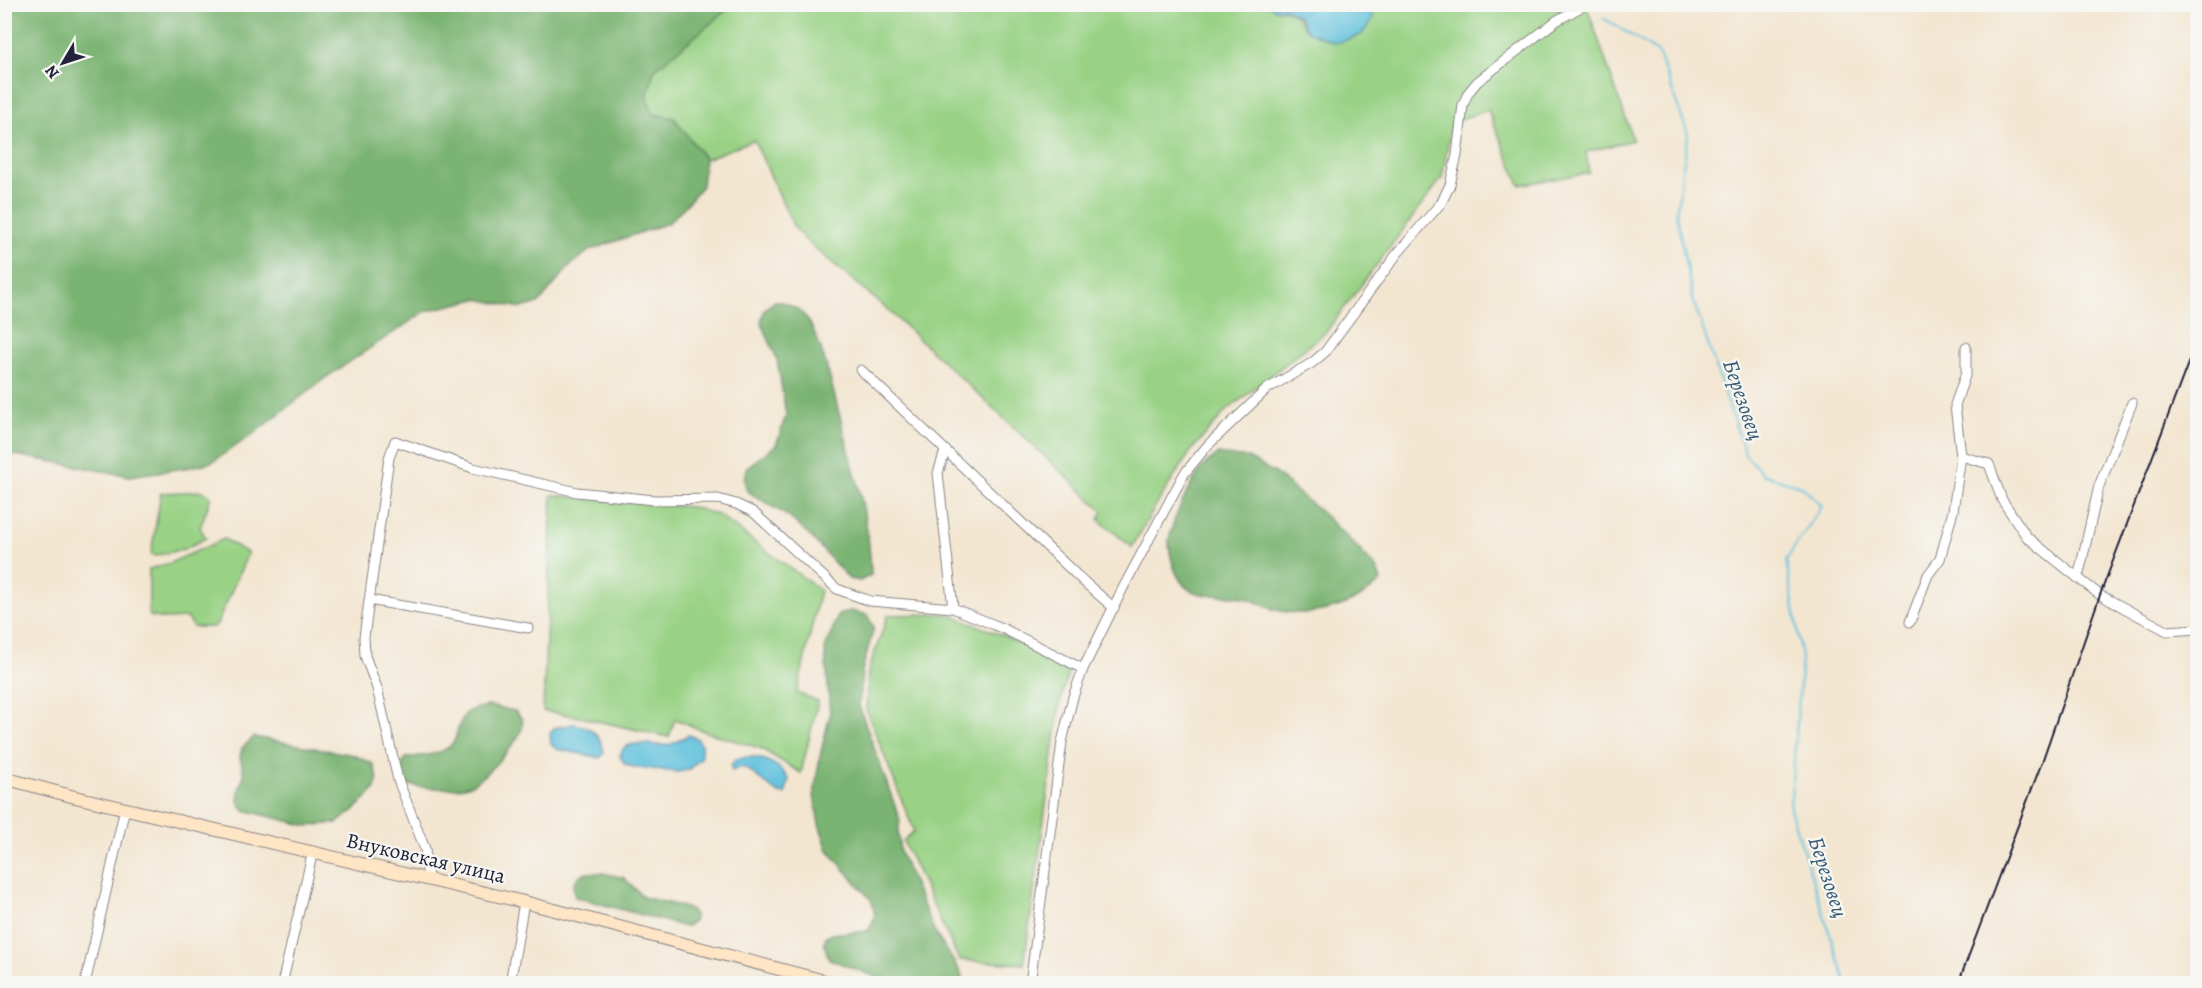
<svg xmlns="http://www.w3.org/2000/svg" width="2202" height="988" font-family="Alegreya,serif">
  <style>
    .green { fill: #99d285; stroke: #5e7a60; stroke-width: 1.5 }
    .forest { fill: #7ab472; stroke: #4e6b56; stroke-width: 1.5 }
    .water { fill: #5fc1dd; stroke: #40728c; stroke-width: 1.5 }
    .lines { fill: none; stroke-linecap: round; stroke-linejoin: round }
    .stream { stroke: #5fc1dd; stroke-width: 2 }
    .minor-casing { stroke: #8a8486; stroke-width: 11 }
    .secondary-casing { stroke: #8a8486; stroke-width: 14 }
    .minor { stroke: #fff; stroke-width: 9 }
    .secondary { stroke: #fde5c5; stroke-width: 12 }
    .rail { stroke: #22223b; stroke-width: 2 }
    .labels { text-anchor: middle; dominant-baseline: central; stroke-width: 4.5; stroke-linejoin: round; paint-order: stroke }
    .street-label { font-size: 21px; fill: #22223b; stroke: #f6f6f2 }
    .water-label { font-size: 22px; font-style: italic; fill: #375a74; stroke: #f6f6f2 }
  </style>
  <rect width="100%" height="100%" fill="#f6f6f2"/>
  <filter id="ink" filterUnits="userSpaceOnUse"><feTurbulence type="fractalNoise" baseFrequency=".0167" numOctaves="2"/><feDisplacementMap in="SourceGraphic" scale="12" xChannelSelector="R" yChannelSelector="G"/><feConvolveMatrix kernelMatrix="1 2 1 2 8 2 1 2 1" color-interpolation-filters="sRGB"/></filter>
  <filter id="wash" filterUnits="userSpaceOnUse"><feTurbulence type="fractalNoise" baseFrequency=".008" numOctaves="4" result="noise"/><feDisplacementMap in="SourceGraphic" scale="24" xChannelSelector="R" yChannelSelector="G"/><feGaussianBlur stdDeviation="1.35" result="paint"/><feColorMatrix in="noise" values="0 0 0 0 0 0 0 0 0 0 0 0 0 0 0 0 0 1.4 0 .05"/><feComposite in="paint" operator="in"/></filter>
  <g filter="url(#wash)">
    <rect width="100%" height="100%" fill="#f3e6d1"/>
    <g class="green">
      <path d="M1586 4 1633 140 1586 152 1589 173 1520 185 1488 110 1452 122 1442 178 1326 332 1225 412 1191 451 1161 497 1132 547 1099 520 1103 511 887 309 804 239 793 225 754 140 705 159 674 118 653 114 647 97 654 70 733 5H1269L1274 9C1292 8 1299 17 1307 31L1373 19 1370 5Z"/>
      <path d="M203 491 211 497 200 528 206 538 184 549 154 556 151 554 161 493Z"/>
      <path d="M552 495 691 507 718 515 820 590 797 693 818 701 801 773 760 748 706 732 675 719 669 737 575 716 543 711Z"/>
      <path d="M224 539 248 553 217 624 213 627H193L188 618 164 619 149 616V569L170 563Z"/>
      <path d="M947 614 1002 635 1069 669 1060 703 1024 964 959 960 903 841 914 831 866 709 868 672 888 615Z"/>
    </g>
    <g class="forest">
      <path d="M5 4H733V5L654 70 647 97 653 114 674 118 705 159 702 186 686 205 668 223 590 250 569 267 539 303 521 308 477 299 426 311 324 379 256 432 212 462 185 468 130 476 5 453 4 217 7 215 9 149 4 141Z"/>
      <path d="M775 301C788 302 802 310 809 322 824 349 831 383 839 413 853 467 870 519 871 575L860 581 849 579 812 538 788 516 747 491 744 480 746 468 776 445 786 415 777 359 761 322 764 310Z"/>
      <path d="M1218 454 1248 458 1275 473 1323 514 1352 542 1377 569 1381 581C1354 607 1313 619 1276 610 1264 607 1254 599 1242 597 1227 594 1200 598 1188 589 1176 579 1170 559 1169 544 1169 526 1190 483 1201 469 1205 463 1212 459 1218 454Z"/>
      <path d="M850 611 867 615 874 627 862 671 859 706 900 820 898 833 900 852 935 933 960 971 963 980 962 983H892L829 959 824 944 826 936C840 930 855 935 869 930L875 916 872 901 828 850 819 824 814 795 820 756 830 714 825 649 838 615Z"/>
      <path d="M490 706 515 711 522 719C522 722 523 725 522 728 518 743 482 781 468 786 457 790 417 788 406 784 401 775 399 768 406 758 419 756 441 755 451 745 455 742 456 737 457 732 464 711 467 708 490 706Z"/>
      <path d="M254 737 354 755 373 764 378 779 374 790 356 809 337 823 308 826 244 810 238 801 239 790 244 775 240 757 242 748Z"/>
      <path d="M583 873H603L624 878 643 897 680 906 693 911 695 920 686 927 575 897C572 885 573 881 583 873Z"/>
    </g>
    <g class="water">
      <path d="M1269 5H1370L1373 19 1361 35 1336 43 1307 31 1299 16 1284 8 1274 9Z"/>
      <path d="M574 724C591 726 601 735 604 753L600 758 557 749 551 744 550 734 554 728Z"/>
      <path d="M689 735 698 739 701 745V758L689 769 678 772 634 767 625 764 620 756C624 736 652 747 667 745 675 744 681 738 689 735Z"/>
      <path d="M748 757C764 757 781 765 789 780L785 794 778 793 747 769 741 767 732 771 731 765 736 759Z"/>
    </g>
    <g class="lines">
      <path class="stream" d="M1603 18 1658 52 1688 134 1676 214 1693 300 1746 456 1764 475 1801 486 1822 506 1786 560 1802 658 1790 809 1846 984"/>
    </g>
  </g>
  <g filter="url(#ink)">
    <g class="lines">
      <defs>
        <g id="minor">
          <path d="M1966 347V373L1955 405 1961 456 1989 464 2002 500 2027 537 2078 578 2100 595 2167 631 2198 629"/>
          <path d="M861 370 1082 580 1114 608"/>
          <path d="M945 451 938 473 953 608"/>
          <path d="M2078 578 2099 486 2132 403"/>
          <path d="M369 600 528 628"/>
          <path d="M1910 622 1928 575 1940 559 1953 511 1961 456"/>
          <path d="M428 879 425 849 398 780 377 688 365 656 364 637 389 458 395 441 473 468 577 492 654 500 718 499 736 504 753 512 837 589 870 601 953 608 1002 628 1083 669"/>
          <path d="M85 984 125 808"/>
          <path d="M282 984 313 851"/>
          <path d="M510 984 524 902"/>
          <path d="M1030 984 1062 742 1073 697 1083 669 1123 588 1184 474 1208 445 1267 389 1312 363 1325 352 1397 254 1441 203 1450 185 1457 155 1463 105 1468 93 1477 82 1556 21 1586 4"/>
        </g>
        <path id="secondary" d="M4 778 71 796 524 902 836 984"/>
      </defs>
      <use href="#minor" class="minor-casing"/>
      <use href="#secondary" class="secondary-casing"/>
      <use href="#minor" class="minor"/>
      <use href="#secondary" class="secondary"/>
      <path class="rail" d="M1958 984 2042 762 2100 595 2198 337"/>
    </g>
  </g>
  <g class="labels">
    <g class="street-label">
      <text transform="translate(426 858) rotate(13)">Внуковская улица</text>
    </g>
    <g class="water-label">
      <text transform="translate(1743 400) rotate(71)">Березовец</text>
      <text transform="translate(1828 877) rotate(72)">Березовец</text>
    </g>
  </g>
  <rect width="2202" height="988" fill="none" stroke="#f6f6f2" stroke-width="24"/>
  <g transform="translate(63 63) rotate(231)" stroke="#f6f6f2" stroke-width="4.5" paint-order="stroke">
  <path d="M0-4.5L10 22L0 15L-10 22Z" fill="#22223b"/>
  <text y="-9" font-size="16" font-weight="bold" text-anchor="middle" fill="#22223b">N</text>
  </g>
</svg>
